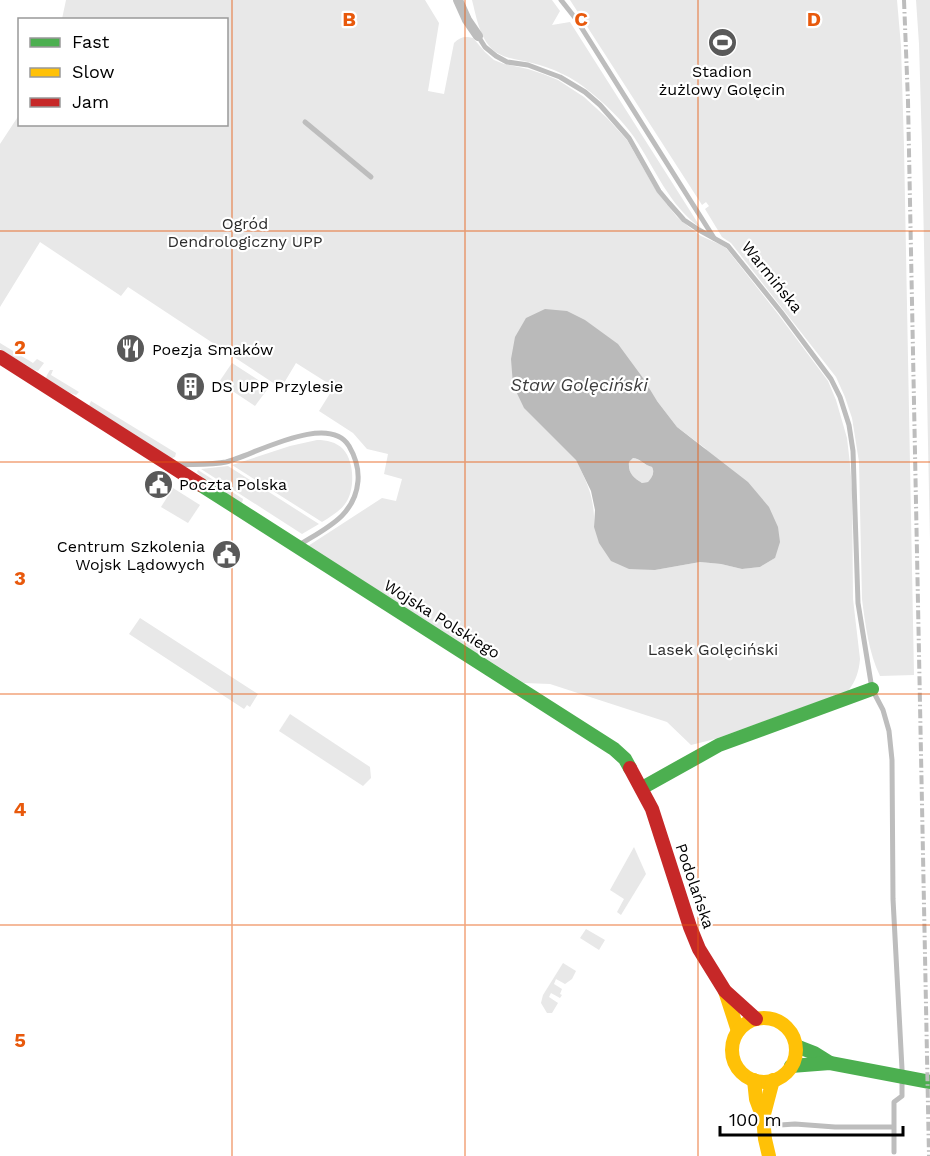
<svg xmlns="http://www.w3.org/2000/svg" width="930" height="1156" font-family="'Work Sans',sans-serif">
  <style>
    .green { fill: #e8e8e8; fill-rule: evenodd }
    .water { fill: #bababa; fill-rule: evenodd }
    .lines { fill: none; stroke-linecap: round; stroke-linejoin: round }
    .lane { stroke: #bdbdbd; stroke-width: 5 }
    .street { stroke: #bdbdbd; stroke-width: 10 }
    .fast { stroke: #4caf50; stroke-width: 14 }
    .slow { stroke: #ffc107; stroke-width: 14 }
    .jam { stroke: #c62828; stroke-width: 14 }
    .rail { stroke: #bdbdbd; stroke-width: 4; stroke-dasharray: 9 3 1.5 3; stroke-linecap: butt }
    .grid { fill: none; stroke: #e8590c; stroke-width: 1.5; stroke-opacity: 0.55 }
    .labels { text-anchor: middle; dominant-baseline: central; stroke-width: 4.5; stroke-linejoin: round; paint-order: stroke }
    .poi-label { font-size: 16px; fill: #000; stroke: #fff; text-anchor: start }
    .park-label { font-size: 16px; fill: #2c2c2c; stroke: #fff }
    .street-label { font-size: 16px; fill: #000; stroke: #fff }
    .water-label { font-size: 18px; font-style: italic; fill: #3d3d3d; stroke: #fff }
    .grid-label { font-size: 20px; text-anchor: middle; font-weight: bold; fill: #e8590c; stroke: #fff; stroke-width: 4.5; stroke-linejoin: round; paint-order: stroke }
  </style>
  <rect width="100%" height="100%" fill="#fff"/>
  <g class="green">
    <path d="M66 0H425L439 23 428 91 444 94 454 43C460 37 465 36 473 38L485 52 494 60 504 64 528 69 543 74 558 80 584 97 607 118 627 140 657 192 677 217 689 227 701 236 719 244 726 248 778 314 828 381 836 400 847 438 850 464 852 490 853 599 860 659C859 671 856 681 848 691L715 739 691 745 667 722 550 684 524 683 308 546 382 498 396 501 402 479 384 474 388 454 367 449 353 433 319 411 334 387 296 363 281 388 128 287 121 296 40 242 0 307V144L19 115 20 124H226V20L62 19ZM657 401 677 427 705 448 775 558 760 567 742 569 721 564 700 562 655 570 594 527C595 498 588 485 576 460Z"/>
    <path d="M472 0H552L560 11 552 25 570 22 701 228C669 206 655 168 634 137 623 121 604 103 589 91 573 77 552 68 532 63 517 59 501 59 490 47 479 34 476 16 472 0Z"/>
    <path d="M570 0H897L901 46 904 147 914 675 880 676C869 654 865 623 862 599L859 462 852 418 845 397 836 377 731 243 722 237 705 209 709 206 706 202 702 205Z"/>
    <path d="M916 0H930V542L922 146 919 44Z"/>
    <path d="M0 343 33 363 37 359 44 363 38 371 34 370 0 349Z"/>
    <path d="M232 363 269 387 255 406 219 382Z"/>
    <path d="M50 370H53L51 375 79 392 76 395 70 393 46 378 47 375Z"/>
    <path d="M91 401 176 453 175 457 172 458 165 455 89 406Z"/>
    <path d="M317 440C327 440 336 442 343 449 355 462 355 491 345 504 339 512 330 517 322 522L232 465 290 446Z"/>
    <path d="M633 458C640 459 644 465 652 467 655 473 652 477 648 482L642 483C633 477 628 473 629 462Z"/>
    <path d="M228 466 319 524 302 534 201 469Z"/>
    <path d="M198 470 243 499 242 503 204 480 197 472Z"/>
    <path d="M173 488 200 505 188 523 161 507Z"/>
    <path d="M140 618 258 694 250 707 247 705 244 709 129 634Z"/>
    <path d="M290 714 370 767 371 778 363 786 279 731Z"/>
    <path d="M634 847 646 874 621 915 617 912 624 899 610 890Z"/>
    <path d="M586 929 605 940 599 950 580 938Z"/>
    <path d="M563 963 576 971 572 979 565 984 556 979 554 984 562 989 560 994 562 995 560 998 551 993 549 997 558 1003 552 1013H547L541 1003 543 995Z"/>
  </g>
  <path class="water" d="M545 309 567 311 585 320 618 344 643 378 657 401 677 427 748 482 769 507 778 527 780 542 775 558 760 567 742 569 721 564 700 562 655 570 629 569 611 561 599 543 594 527 595 510 591 491 576 460 524 408 513 385 511 359 515 337 526 318ZM633 458C641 459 644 465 652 467 655 473 652 477 648 482L642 483C633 477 628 473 629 462Z"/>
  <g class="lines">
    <g class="lane">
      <path d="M561 0 576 19 714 238"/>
      <path d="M478 36 485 47 496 56 507 62 528 65 560 77 585 92 600 105 629 138 659 191 669 203 684 220 699 230 728 246 781 312 831 379 840 397 849 425 853 451 858 603 872 689 883 710 889 731 892 760 893 899 902 1069V1096L894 1102V1152"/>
      <path d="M305 122 371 177"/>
      <path d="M176 465C191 464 212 465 226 462 254 455 328 412 349 446 356 458 359 468 358 481 355 516 326 528 299 545"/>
      <path d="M765 1126 795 1124 835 1127H893"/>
    </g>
    <path class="street" d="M458 0 467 20 478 36"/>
    <g class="fast">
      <path d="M201 485 614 749 625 759 630 768"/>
      <path d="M642 788 719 745 872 689"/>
      <path d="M796 1046 814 1053 830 1063"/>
      <path d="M791 1066 830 1063 930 1082"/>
    </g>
    <g class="slow">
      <path d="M725 991 738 1031"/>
      <circle cx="764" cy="1050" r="32"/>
      <path d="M754 1080 756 1099 763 1118 765 1139 769 1156"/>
      <path d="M763 1118 773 1080"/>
    </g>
    <g class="jam">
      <path d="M0 357 201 485"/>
      <path d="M630 768 652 809 690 927 699 949 725 991 756 1019"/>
    </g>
    <path class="rail" d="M904 0 908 101 929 1156"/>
  </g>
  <path class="grid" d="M232 0V1156M465 0V1156M698 0V1156M0 231H930M0 462H930M0 694H930M0 925H930"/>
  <defs>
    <symbol id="stadium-disc" viewBox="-11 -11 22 22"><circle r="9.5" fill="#595959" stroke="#fff"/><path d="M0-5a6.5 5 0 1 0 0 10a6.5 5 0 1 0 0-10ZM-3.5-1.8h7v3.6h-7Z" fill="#fff"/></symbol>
    <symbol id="restaurant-disc" viewBox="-11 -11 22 22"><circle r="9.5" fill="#595959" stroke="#fff"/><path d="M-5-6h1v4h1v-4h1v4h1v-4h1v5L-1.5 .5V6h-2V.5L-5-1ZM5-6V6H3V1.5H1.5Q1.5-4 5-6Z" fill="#fff"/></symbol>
    <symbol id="building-disc" viewBox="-11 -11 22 22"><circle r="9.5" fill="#595959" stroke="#fff"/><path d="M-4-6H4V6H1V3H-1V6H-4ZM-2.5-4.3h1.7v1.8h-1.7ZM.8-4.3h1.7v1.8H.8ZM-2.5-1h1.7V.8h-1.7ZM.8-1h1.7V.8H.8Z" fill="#fff"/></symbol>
    <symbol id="civic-disc" viewBox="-11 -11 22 22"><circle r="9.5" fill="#595959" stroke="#fff"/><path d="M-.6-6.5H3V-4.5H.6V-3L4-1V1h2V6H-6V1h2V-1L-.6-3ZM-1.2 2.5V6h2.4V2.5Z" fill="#fff"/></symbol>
  </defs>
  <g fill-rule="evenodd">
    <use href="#stadium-disc" x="706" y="26" width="33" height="33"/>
    <use href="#restaurant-disc" x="114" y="332" width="33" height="33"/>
    <use href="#building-disc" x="174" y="370" width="33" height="33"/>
    <use href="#civic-disc" x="142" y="468" width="33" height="33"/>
    <use href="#civic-disc" x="210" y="538" width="33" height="33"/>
  </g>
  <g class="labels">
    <g class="poi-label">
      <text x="722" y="71" text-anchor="middle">Stadion<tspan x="722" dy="18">żużlowy Golęcin</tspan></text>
      <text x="152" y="349">Poezja Smaków</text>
      <text x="211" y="386">DS UPP Przylesie</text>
      <text x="179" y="484">Poczta Polska</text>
      <text x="205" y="546" text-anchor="end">Centrum Szkolenia<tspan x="205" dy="18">Wojsk Lądowych</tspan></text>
    </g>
    <g class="park-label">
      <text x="245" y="223">Ogród<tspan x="245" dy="18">Dendrologiczny UPP</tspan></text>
      <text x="713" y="649">Lasek Golęciński</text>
    </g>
    <g class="street-label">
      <text transform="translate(772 277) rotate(51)">Warmińska</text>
      <text transform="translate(442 619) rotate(32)">Wojska Polskiego</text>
      <text transform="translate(695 886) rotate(71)">Podolańska</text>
    </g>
    <g class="water-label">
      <text x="579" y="384">Staw Golęciński</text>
    </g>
  </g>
  <g class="grid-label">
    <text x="349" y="26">B</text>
    <text x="581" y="26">C</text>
    <text x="814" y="26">D</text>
    <text x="20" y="354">2</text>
    <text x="20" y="585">3</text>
    <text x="20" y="816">4</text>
    <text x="20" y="1047">5</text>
  </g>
  <rect x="18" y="18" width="210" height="108" fill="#ffffff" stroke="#999999" stroke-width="1.5"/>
  <rect x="30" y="38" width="30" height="9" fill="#4caf50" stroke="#999999" stroke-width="1.5"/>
  <text x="72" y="48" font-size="18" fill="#000000">Fast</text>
  <rect x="30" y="68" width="30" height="9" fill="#ffc107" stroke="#999999" stroke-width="1.5"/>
  <text x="72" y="78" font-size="18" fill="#000000">Slow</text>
  <rect x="30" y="98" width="30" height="9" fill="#c62828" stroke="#999999" stroke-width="1.5"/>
  <text x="72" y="108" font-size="18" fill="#000000">Jam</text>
  <path d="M720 1126v9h183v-9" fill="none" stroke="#000000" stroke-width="3"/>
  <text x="729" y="1126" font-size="18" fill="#000000" stroke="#ffffff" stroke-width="4.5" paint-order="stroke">100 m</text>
</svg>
